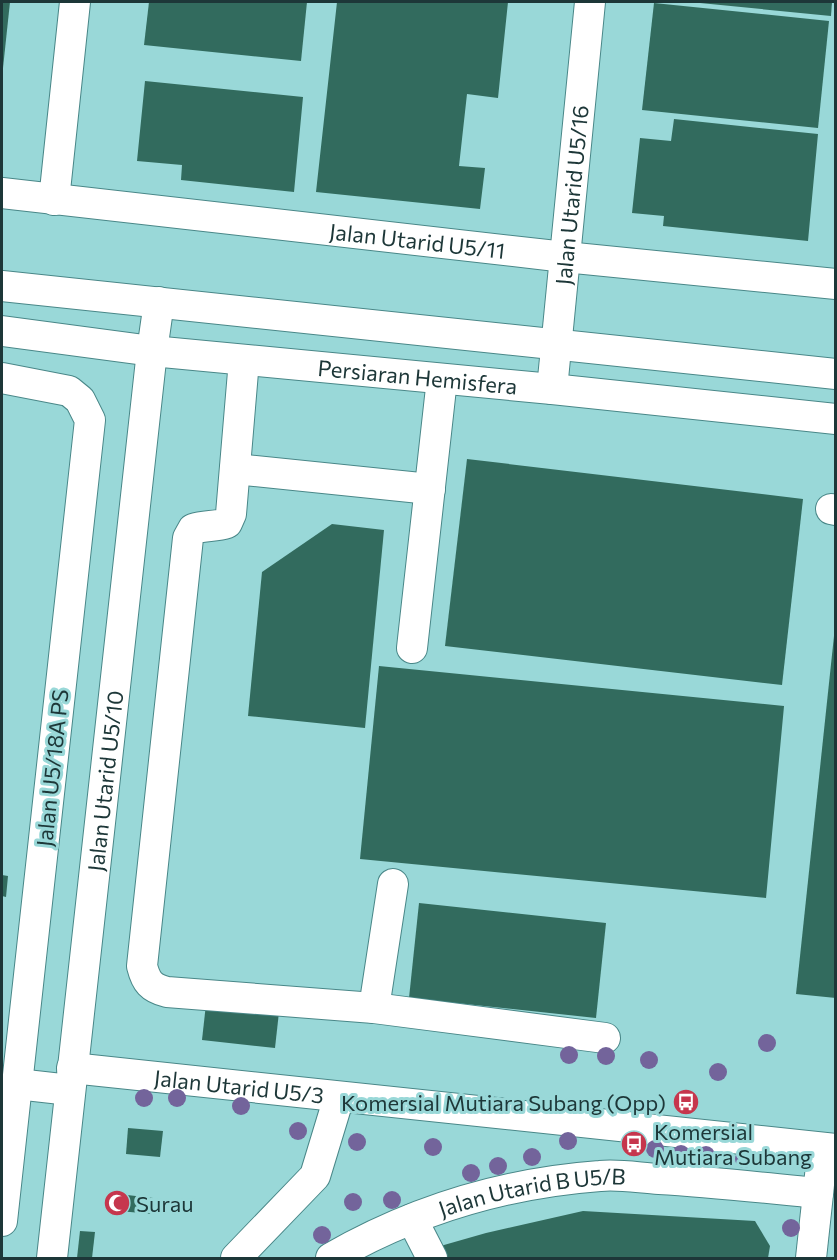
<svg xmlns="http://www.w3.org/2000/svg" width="837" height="1260" font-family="Commissioner,sans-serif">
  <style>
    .building { fill: #326b5e }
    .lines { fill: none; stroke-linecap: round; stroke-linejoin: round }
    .minor-casing { stroke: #498788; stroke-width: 32 }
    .minor { stroke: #fff; stroke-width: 30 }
    .tree { fill: #73649b }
    .labels { text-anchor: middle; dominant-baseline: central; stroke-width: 6; stroke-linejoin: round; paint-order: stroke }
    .street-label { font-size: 22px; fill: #1d3738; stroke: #99d8d8 }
    .poi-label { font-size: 22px; fill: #1d3738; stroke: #99d8d8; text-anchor: start }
  </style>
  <rect width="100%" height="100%" fill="#99d8d8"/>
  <g class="building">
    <path d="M2 2H10L3 68H2Z"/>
    <path d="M149 2H307L301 61 144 45Z"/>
    <path d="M337 2H508L498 98 467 94 459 166 485 168 480 209 316 192Z"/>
    <path d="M700 2H832L831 16 700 3Z"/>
    <path d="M654 3 829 21 818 128 642 110Z"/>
    <path d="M145 81 303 97 294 192 181 180 182 165 137 161Z"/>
    <path d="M674 119 818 134 808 241 663 226 664 216 632 213 640 138 671 141Z"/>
    <path d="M467 459 803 499 782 685 445 646Z"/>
    <path d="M332 524 384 530 365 728 248 716 262 572Z"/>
    <path d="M834 636H836V998L796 994Z"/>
    <path d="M379 666 784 706 766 898 360 859Z"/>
    <path d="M2 875 8 876 6 897 2 896Z"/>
    <path d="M419 903 606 923 596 1018 409 998Z"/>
    <path d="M206 1004 279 1012 275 1048 202 1040Z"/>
    <path d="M128 1128 163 1131 160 1157 126 1154Z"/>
    <path d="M110 1193 153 1198 152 1214 108 1210Z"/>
    <path d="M583 1211 755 1221 770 1246 768 1258H441L437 1247 486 1233Z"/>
    <path d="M80 1231 95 1232 92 1258H77Z"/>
  </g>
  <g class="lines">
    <defs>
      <g id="minor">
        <path id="s1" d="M2 193 565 257 836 284"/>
        <path d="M54 200 75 2"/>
        <path d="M2 286 836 374"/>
        <path id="s2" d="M2 331 152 351 552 389 836 419"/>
        <path d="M244 360 231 514 227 523C215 527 205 525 193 529L188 538 142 966C146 982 151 988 167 992L374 1008 605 1038"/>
        <path d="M2 378 69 391 80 400 90 420 2 1221"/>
        <path id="s3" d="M552 389 590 2"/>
        <path d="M235 469 430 489"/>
        <path d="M831 509 836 510"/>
        <path d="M412 648 442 379"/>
        <path d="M374 1008 393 884"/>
        <path id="s4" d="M72 1068 836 1149"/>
        <path d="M17 1084 70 1090"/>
        <path d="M412 1219 432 1258"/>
        <path id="s5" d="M52 1258 152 351 159 302"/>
        <path d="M236 1258 315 1176 339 1097"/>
        <path id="s6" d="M331 1258C413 1211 505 1183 600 1176 619 1174 640 1178 659 1179 712 1182 765 1188 818 1193"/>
        <path d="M811 1258 823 1148"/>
      </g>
    </defs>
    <use href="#minor" class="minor-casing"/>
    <use href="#minor" class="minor"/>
  </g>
  <g class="tree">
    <circle cx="767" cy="1043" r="9"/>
    <circle cx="569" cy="1055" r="9"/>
    <circle cx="606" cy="1056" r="9"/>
    <circle cx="649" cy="1060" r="9"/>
    <circle cx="718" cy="1072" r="9"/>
    <circle cx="144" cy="1098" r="9"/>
    <circle cx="177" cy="1098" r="9"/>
    <circle cx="241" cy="1106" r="9"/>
    <circle cx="298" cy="1131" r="9"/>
    <circle cx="568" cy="1141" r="9"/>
    <circle cx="357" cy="1142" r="9"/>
    <circle cx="433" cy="1147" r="9"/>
    <circle cx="655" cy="1149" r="9"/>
    <circle cx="681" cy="1154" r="9"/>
    <circle cx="706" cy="1155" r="9"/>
    <circle cx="532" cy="1157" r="9"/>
    <circle cx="744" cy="1159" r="9"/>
    <circle cx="498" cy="1166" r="9"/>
    <circle cx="471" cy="1173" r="9"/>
    <circle cx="392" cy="1200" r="9"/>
    <circle cx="353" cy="1202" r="9"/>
    <circle cx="791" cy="1228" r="9"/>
    <circle cx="322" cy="1235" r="9"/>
  </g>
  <defs>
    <symbol id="bus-disc" viewBox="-11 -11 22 22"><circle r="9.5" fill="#c6364d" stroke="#99d8d8"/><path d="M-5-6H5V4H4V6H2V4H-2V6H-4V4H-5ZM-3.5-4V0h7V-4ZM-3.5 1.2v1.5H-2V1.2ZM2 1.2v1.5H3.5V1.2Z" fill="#fff"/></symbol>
    <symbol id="mosque-disc" viewBox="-11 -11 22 22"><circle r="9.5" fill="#c6364d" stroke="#99d8d8"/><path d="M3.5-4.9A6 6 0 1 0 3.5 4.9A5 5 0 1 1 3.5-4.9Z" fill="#fff"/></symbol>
  </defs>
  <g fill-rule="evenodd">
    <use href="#bus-disc" x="671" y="1087" width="30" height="30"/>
    <use href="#bus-disc" x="619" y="1129" width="30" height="30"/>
    <use href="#mosque-disc" x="102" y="1188" width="30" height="30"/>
  </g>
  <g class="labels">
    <g class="street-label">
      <text stroke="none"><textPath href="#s3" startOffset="195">Jalan Utarid U5/16</textPath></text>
      <text stroke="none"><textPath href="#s1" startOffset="418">Jalan Utarid U5/11</textPath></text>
      <text stroke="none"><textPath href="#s2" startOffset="418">Persiaran Hemisfera</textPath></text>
      <text transform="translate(52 768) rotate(-84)">Jalan U5/18A PS</text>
      <text stroke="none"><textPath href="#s5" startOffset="480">Jalan Utarid U5/10</textPath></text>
      <text stroke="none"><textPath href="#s4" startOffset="168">Jalan Utarid U5/3</textPath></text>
      <text stroke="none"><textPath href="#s6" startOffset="214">Jalan Utarid B U5/B</textPath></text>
    </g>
    <g class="poi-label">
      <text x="666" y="1102" text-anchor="end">Komersial Mutiara Subang (Opp)</text>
      <text x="654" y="1131">Komersial<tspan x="654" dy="25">Mutiara Subang</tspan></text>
      <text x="136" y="1203">Surau</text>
    </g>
  </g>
  <rect width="837" height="1260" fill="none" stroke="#1d3738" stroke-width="6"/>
</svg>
